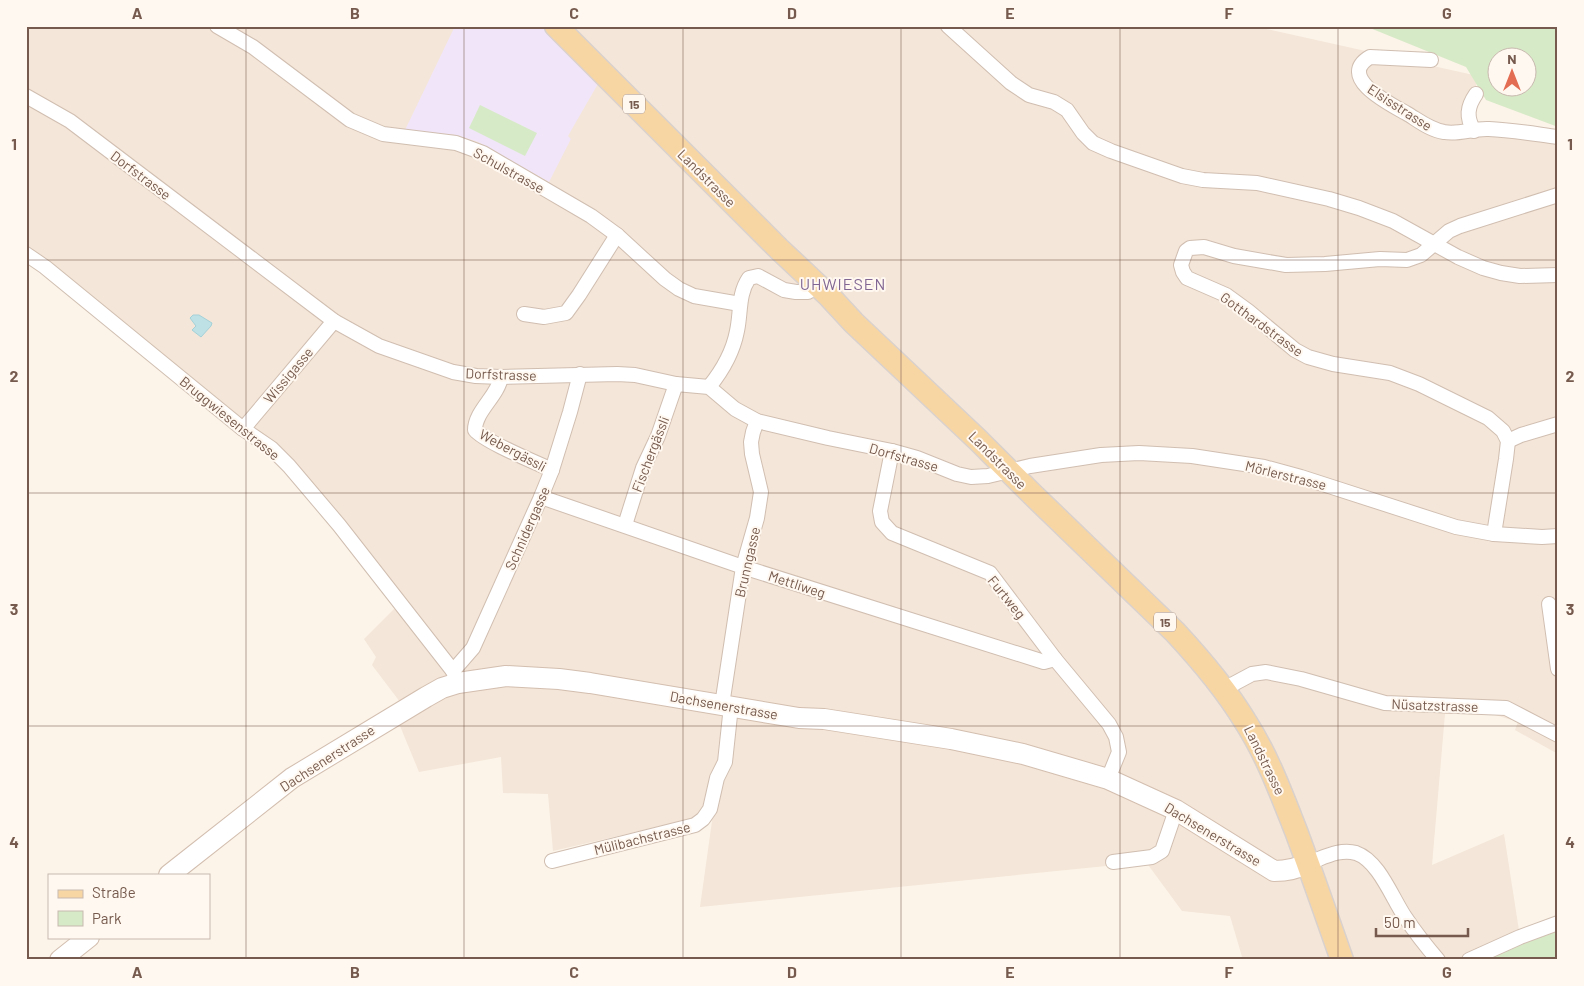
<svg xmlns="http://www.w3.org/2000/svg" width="1584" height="986" font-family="Barlow,sans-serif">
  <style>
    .residential { fill: #f4e6d8 }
    .education { fill: #f1e6f9 }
    .green { fill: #d7eac7; fill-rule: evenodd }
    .water { fill: #bee1e6; stroke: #a4d1d7 }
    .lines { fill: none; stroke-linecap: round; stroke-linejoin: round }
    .street-casing { stroke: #d0beb1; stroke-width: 16 }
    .secondary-casing { stroke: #d3beaf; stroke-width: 22 }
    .primary-casing { stroke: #d9d1cd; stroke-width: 25 }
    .street { stroke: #fff; stroke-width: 14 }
    .secondary { stroke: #fff; stroke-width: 20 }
    .primary { stroke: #f8d6a4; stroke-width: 22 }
    .grid { fill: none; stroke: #765a4d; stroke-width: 1; stroke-opacity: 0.55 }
    .labels { text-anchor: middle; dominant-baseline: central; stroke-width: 4; stroke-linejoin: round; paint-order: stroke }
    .shield { fill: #fff8f0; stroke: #9f897e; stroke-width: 1 }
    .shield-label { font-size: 12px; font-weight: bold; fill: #765a4d }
    .street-label { font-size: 14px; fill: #765a4d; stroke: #fff8f0 }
    .quarter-label { font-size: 16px; letter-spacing: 1px; fill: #816592; stroke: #fff8f0 }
    .neatline { fill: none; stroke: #765a4d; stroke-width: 2 }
    .grid-label { font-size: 16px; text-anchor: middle; font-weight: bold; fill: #765a4d }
  </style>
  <rect width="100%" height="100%" fill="#fcf4e9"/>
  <path class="residential" d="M26 26H1253L1478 76 1468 126 1558 144V754L1515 730 1518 722 1486 712 1445 714 1432 865 1504 834 1520 937 1530 960H1243L1230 916 1182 911 1146 862 700 907 713 814 553 851 548 794 503 793 501 757 419 772 398 721 400 702 372 665 376 657 364 639 396 607 293 478 46 267 26 254Z"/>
  <path class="education" d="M455 26H543L599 82 568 136 571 139 549 182 478 142 456 135 405 130Z"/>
  <g class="green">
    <path d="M1359 26H1558V127L1486 100 1466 67 1370 28ZM1496 58H1526V88H1496Z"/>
    <path d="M480 105 537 133 525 156 469 128Z"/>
    <path d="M1558 925V960H1476Z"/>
  </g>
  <path class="water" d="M193 315H199L212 323 211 326 201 337 192 330 196 326 190 318Z"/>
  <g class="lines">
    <defs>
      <g id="street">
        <path d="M217 26 253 47 350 120 383 134 456 143 483 153 591 216 617 235 665 279 679 289 694 296 740 304"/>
        <path d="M948 26 1011 83 1029 95 1054 102 1067 110 1083 133 1093 143 1111 151 1182 176 1203 180 1257 183 1329 199 1359 208 1393 221 1458 257 1483 268 1501 273 1520 276 1558 275"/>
        <path d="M1431 60 1370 57C1336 77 1390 104 1406 113 1418 120 1430 130 1444 132 1459 135 1473 128 1489 129 1512 130 1535 134 1558 137"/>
        <path d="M26 96 70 121 334 321 379 346 453 372 476 376 501 377 617 374 635 375 676 384 709 387 735 409 757 421 828 438 892 451 917 458 957 474 971 477 988 476 1030 466 1101 455 1139 453 1192 456 1264 467 1301 477 1456 527 1494 534 1542 537 1558 536"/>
        <path d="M1474 131C1466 117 1467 107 1476 94"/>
        <path d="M26 254 45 267 243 429 271 448 289 466 339 525 453 671 458 683"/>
        <path d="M524 314 544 317 566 313 579 295 617 235"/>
        <path d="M501 377C498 396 475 411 475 430 485 442 535 462 552 470"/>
        <path d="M709 387C722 371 733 352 737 331 741 313 738 294 749 278L758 276 784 290 796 292H808L817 284"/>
        <path d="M243 429 334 321"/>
        <path d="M1508 441 1521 435 1558 424"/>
        <path d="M892 451 880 511 882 522 892 533 990 573 1055 659 1109 724 1116 737 1119 752 1108 779"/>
        <path d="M541 497 743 567 1044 662 1055 659"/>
        <path d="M625 525 643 468 658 436 676 384"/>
        <path d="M1494 534 1506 459 1508 441 1503 431 1488 418 1419 384 1390 373 1333 364 1308 357 1295 350 1248 311 1226 295 1187 278 1183 272 1181 265 1186 251 1190 248 1204 247 1234 256 1286 265 1325 264 1380 259 1407 260 1421 255 1449 231 1460 226 1558 195"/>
        <path d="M1549 604 1558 669"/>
        <path d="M453 671 473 648 541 497 552 470 570 412 580 374"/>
        <path d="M1224 689 1252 674 1266 672 1301 679 1385 703 1506 708 1558 735"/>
        <path d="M722 705 743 567 757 518 761 492 752 454 751 442 753 432 757 421"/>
        <path d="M552 861 695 825 703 819 710 809 717 778 725 762 731 706"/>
        <path d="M1113 862 1152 857 1162 851 1176 810"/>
        <path d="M1308 863C1323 858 1340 848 1356 853 1379 861 1392 898 1405 917 1415 932 1426 946 1438 960"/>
        <path d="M1469 960 1520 937 1558 923"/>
      </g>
      <g id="secondary">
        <path d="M169 875 292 778 426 697 442 688 458 683 506 676 559 679 590 683 799 718 824 719 951 739 1023 754 1108 779 1176 810 1274 871C1287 871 1297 869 1308 863"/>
        <path d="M60 960 89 937"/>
      </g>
      <path id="primary" d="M556 26 779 249 829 296 854 323 978 440 1032 494 1175 632C1201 660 1225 688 1245 721 1267 755 1281 793 1296 831 1312 874 1327 917 1342 960"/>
    </defs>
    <use href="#street" class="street-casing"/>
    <use href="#secondary" class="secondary-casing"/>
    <use href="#primary" class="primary-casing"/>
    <use href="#street" class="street"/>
    <use href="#secondary" class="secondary"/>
    <use href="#primary" class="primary"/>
  </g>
  <path class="grid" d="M246 26V960M464 26V960M683 26V960M901 26V960M1120 26V960M1338 26V960M26 260H1558M26 493H1558M26 726H1558"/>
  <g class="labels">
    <g class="shield">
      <rect x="623" y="94.5" width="22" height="19" rx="4"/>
      <rect x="1154" y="612.5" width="22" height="19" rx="4"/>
    </g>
    <g class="shield-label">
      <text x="634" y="104">15</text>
      <text x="1165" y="622">15</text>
    </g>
    <g class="street-label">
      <text transform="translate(1400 107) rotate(33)">Elsisstrasse</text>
      <text transform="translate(509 170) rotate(29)">Schulstrasse</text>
      <text transform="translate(141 175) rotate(37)">Dorfstrasse</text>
      <text transform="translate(707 178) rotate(45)">Landstrasse</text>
      <text transform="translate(1262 324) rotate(36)">Gotthardstrasse</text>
      <text transform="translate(501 374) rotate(2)">Dorfstrasse</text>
      <text transform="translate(288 375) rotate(-50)">Wissigasse</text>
      <text transform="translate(230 418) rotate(39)">Bruggwiesenstrasse</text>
      <text transform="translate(513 450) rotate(28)">Webergässli</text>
      <text transform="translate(650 454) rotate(-69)">Fischergässli</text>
      <text transform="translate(904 457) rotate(16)">Dorfstrasse</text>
      <text transform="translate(998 460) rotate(45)">Landstrasse</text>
      <text transform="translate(1286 475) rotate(14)">Mörlerstrasse</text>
      <text transform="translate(527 528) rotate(-66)">Schnidergasse</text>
      <text transform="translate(747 562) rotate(-77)">Brunngasse</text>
      <text transform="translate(797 584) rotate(18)">Mettliweg</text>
      <text transform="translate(1007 597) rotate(51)">Furtweg</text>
      <text transform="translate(724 705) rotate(10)">Dachsenerstrasse</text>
      <text transform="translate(1435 705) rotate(2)">Nüsatzstrasse</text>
      <text transform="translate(327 758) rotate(-33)">Dachsenerstrasse</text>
      <text transform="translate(1265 760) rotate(64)">Landstrasse</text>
      <text transform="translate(1213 834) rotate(31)">Dachsenerstrasse</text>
      <text transform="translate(642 838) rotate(-14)">Mülibachstrasse</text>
    </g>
    <g class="quarter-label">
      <text x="843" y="283">UHWIESEN</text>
    </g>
  </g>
  <rect width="1584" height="986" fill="none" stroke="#fff8f0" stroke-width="55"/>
  <rect x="48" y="874" width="162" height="65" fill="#fff8f0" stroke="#c8b9af"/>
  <rect x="58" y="890" width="25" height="8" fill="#f8d6a4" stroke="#c8b9af"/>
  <text x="92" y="898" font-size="15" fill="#765a4d">Straße</text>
  <rect x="58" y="911" width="25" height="15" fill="#d7eac7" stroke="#c8b9af"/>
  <text x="92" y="924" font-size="15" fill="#765a4d">Park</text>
  <g transform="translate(1512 72)"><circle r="24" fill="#fff8f0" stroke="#c8b9af"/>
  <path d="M0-4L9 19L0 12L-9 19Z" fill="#e26d52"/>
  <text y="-8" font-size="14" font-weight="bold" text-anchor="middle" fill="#765a4d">N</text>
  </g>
  <path d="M1376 928v8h92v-8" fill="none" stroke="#765a4d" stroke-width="2.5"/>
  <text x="1384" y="928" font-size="15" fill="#765a4d" stroke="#fff8f0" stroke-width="4" paint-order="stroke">50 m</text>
  <rect x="28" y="28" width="1528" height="930" class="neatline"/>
  <g class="grid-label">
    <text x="137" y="19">A</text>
    <text x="355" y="19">B</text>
    <text x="574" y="19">C</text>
    <text x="792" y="19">D</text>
    <text x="1010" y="19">E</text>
    <text x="1229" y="19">F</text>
    <text x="1447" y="19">G</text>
    <text x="14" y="150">1</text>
    <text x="1570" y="150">1</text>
    <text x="14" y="382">2</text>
    <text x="1570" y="382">2</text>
    <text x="14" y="615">3</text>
    <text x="1570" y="615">3</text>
    <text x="14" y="848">4</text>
    <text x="1570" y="848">4</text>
    <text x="137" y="978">A</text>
    <text x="355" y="978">B</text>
    <text x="574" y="978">C</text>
    <text x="792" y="978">D</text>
    <text x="1010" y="978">E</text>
    <text x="1229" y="978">F</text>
    <text x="1447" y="978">G</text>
  </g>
</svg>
